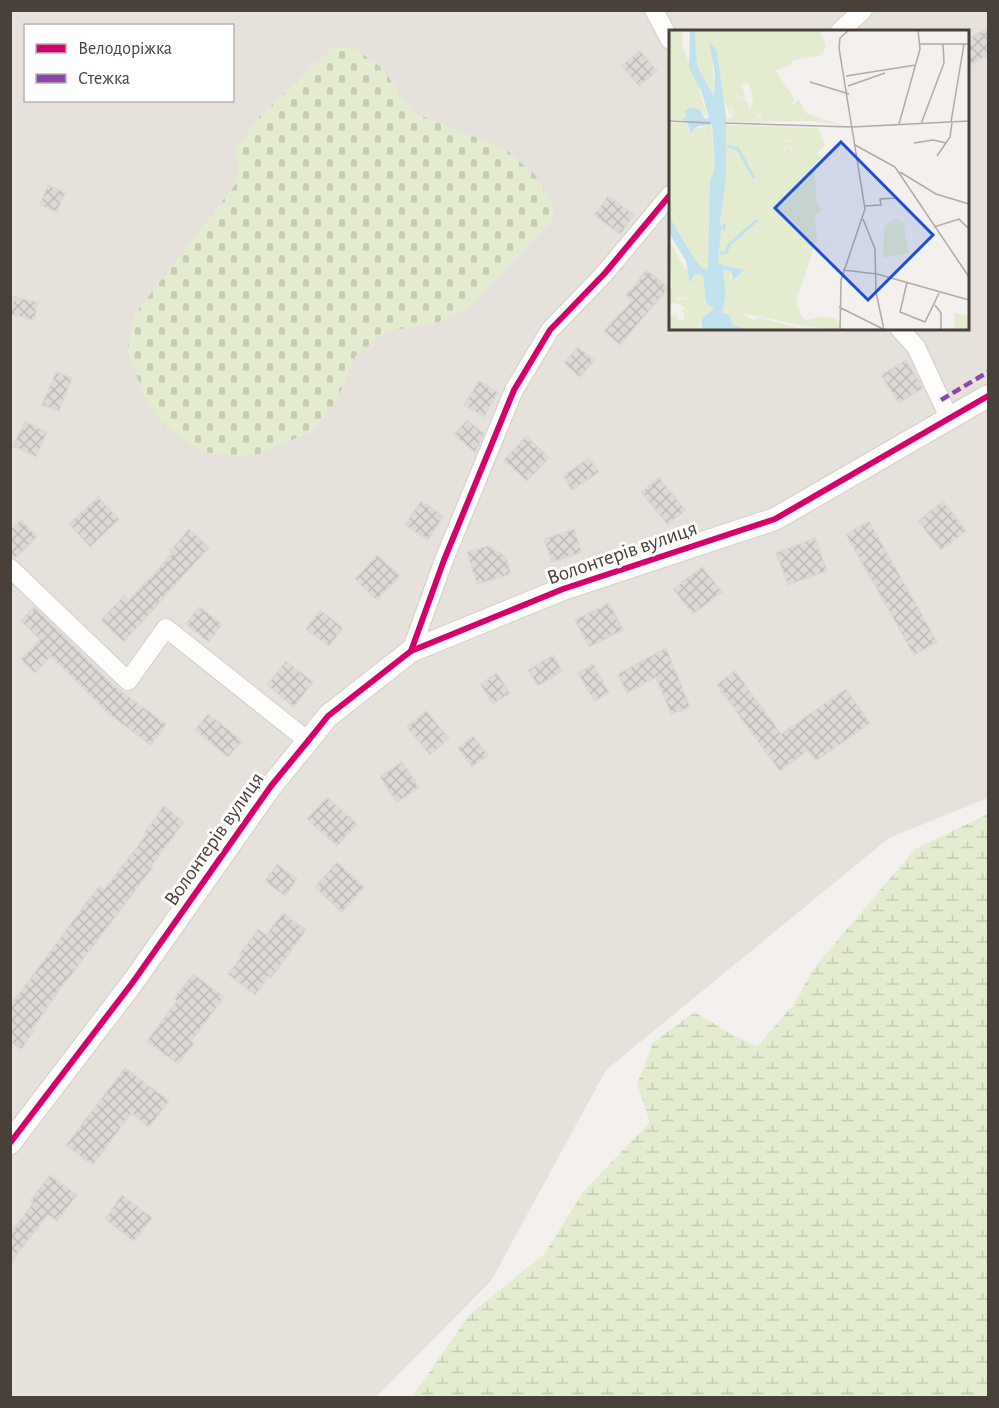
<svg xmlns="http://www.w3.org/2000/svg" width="999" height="1408" font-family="'Alegreya Sans',sans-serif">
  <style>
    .residential { fill: #e7e1dc; fill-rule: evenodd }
    .wetland { fill: url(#wetland-marsh) }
    .cemetery { fill: url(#cemetery-stones) }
    .building { fill: url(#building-cross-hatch); stroke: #dbd7d3; stroke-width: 1.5 }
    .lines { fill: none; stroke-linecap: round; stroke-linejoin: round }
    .minor-casing { stroke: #d1cecb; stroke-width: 20 }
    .tertiary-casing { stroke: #d1cecb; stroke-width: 24 }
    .minor { stroke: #fdfdfc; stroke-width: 18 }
    .tertiary { stroke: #fdfdfc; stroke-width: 22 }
    .quiet { stroke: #8e44ad; stroke-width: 4.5; stroke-dasharray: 9 4.5; stroke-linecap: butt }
    .cycleway-casing { stroke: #fff; stroke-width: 10 }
    .cycleway { stroke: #d6006c; stroke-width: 6 }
    .labels { text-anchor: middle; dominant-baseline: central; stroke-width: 6; stroke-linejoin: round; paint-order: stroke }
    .street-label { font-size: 21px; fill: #494139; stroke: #fff }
    .inset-river { fill: none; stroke: #c0e1ee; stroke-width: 3 }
    .inset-road { fill: none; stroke: #afaaa5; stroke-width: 1.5 }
    .view { fill: #1d4ed8; fill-opacity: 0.15; stroke: #1d4ed8; stroke-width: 3 }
    .inset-edge { fill: none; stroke: #494139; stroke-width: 3 }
  </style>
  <defs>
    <pattern id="wetland-marsh" width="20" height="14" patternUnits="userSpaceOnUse" patternTransform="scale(1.5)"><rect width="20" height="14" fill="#e4eccf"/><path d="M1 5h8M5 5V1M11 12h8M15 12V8" fill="none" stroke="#c5ccb2"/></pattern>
    <pattern id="cemetery-stones" width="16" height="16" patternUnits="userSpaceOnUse" patternTransform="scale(1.5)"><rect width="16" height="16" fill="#e4eccf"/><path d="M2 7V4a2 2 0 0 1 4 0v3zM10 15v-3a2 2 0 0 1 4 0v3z" fill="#c5ccb2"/></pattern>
    <pattern id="building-cross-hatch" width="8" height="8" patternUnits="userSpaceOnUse" patternTransform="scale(1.5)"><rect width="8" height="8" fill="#ddd9d6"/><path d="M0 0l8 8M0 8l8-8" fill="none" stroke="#bfbbb8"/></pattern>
  </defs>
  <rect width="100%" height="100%" fill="#f3f0ed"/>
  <path class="residential" d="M10 11H988V798L889 838 606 1070 491 1281 376 1397H11ZM26 26H232V100H26ZM670 32H968V328H670Z"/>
  <path class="wetland" d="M988 814V1397H412L469 1315 544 1254 584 1191 650 1122 637 1084 653 1043 694 1012 736 1037 758 1046 793 1005 815 967 915 849Z"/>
  <path class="cemetery" d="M332 48H354L383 69 412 112 507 150 535 175 554 206 552 221 466 310 436 323 387 331 356 355 336 402 311 432 251 457 202 452 162 423 144 395 127 351 135 314 235 185 239 168 235 150 260 116Z"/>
  <g class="building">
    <path d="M988 28V55L968 66V39Z"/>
    <path d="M640 51 657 71 639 86 622 66Z"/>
    <path d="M48 185 65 193 57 212 40 205Z"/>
    <path d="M608 196 634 215 620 234 594 215Z"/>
    <path d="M647 270 668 288 620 345 604 331 632 301 626 295Z"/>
    <path d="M15 297 38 302 34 320 11 314Z"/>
    <path d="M578 347 594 360 580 377 564 363Z"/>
    <path d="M906 360 923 388 899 403 881 375Z"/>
    <path d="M56 372 72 378 59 411 42 405Z"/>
    <path d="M479 381 498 392 484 417 464 405Z"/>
    <path d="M467 420 484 434 475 452 454 435Z"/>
    <path d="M25 422 47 432 36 457 13 446Z"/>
    <path d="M526 436 549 458 527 481 504 460Z"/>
    <path d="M589 458 599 472 572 490 563 476Z"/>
    <path d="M659 478 685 510 668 525 641 492Z"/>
    <path d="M98 497 119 519 90 547 69 524Z"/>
    <path d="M421 501 443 516 428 540 405 525Z"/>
    <path d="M943 501 966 531 941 550 918 521Z"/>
    <path d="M21 520 37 537 15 558 10 557V530Z"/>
    <path d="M869 521 937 642 914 655 846 534Z"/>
    <path d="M189 529 209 547 124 642 101 620 124 596 128 601 173 553 170 551Z"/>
    <path d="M574 529 582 552 552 562 544 539Z"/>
    <path d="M815 538 827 571 788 585 776 553Z"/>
    <path d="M488 546 506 557 511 574 477 584 467 552Z"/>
    <path d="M377 555 400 576 377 600 355 579Z"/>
    <path d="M702 567 722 592 693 614 673 589Z"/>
    <path d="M609 603 623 630 589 647 575 620Z"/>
    <path d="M34 607 115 687 166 724 151 745 109 714 51 656 35 673 21 659 40 639 21 621Z"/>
    <path d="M199 607 222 624 209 642 186 624Z"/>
    <path d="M320 610 343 628 329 646 306 629Z"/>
    <path d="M666 648 690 707 671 714 656 677 627 693 618 674Z"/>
    <path d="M553 655 562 671 538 686 528 670Z"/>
    <path d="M286 661 313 682 294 707 267 685Z"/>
    <path d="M593 664 609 693 594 701 578 673Z"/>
    <path d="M735 671 781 734 846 689 870 723 816 761 808 750 780 771 717 685Z"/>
    <path d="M497 673 510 693 493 704 480 684Z"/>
    <path d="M426 711 449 738 430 755 407 727Z"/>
    <path d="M208 714 242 741 228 757 195 730Z"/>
    <path d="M473 736 488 755 472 767 458 748Z"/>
    <path d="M402 762 419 787 397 802 380 777Z"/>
    <path d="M327 797 357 824 337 846 307 819Z"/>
    <path d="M164 806 184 822 151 866 153 867 58 992 32 1029 34 1031 21 1049 10 1041V1006L99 886 104 890 147 834 145 832Z"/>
    <path d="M337 862 364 887 342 912 315 887Z"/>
    <path d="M277 864 297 879 285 896 265 881Z"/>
    <path d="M283 913 306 930 271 978 269 976 255 995 228 974 242 956 239 955 258 929 266 935Z"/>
    <path d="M193 974 224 997 191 1041 194 1043 178 1064 147 1041 177 1001 174 999Z"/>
    <path d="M125 1068 169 1101 149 1127 131 1113 93 1165 66 1145Z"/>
    <path d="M50 1175 77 1195 57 1221 48 1214 10 1263V1234L33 1203 30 1201Z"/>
    <path d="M122 1195 152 1218 134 1241 105 1219Z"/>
  </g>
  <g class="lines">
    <defs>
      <g id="minor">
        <path d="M654 10 670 40"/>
        <path d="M839 32 863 10"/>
        <path d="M899 328 916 347 950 420"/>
        <path d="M10 568 128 681 166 628 308 741"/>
        <path d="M411 651 444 560 514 390 550 330 605 273 670 195"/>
      </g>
      <path id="tertiary" d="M10 1143 133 982 271 786 308 741 328 716 411 651 563 589 775 519 988 396"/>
    </defs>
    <use href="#minor" class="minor-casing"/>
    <use href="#tertiary" class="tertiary-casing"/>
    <use href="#minor" class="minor"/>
    <use href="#tertiary" class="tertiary"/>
    <path class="quiet" d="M941 400 988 372"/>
    <defs>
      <g id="cycleway">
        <path d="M411 651 444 560 514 390 550 330 605 273 670 195"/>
        <path d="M10 1143 133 982 271 786 308 741 328 716 411 651 563 589 775 519 988 396"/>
      </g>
    </defs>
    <use href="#cycleway" class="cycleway-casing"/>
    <use href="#cycleway" class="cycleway"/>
  </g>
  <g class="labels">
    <g class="street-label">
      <text transform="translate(622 553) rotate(-19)">Волонтерів вулиця</text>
      <text transform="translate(214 839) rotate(-55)">Волонтерів вулиця</text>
    </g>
  </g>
  <g transform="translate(669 30)">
    <rect width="300" height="300" fill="#f3f0ed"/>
    <path d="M0 0H13L14 18 24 43 19 87 14 90H0ZM81 74 79 78 91 84 84 92 57 91ZM4 258 8 270 31 267 39 276 41 280 31 286V294L13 275 0 273V259ZM285 283 300 286V300L286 298ZM152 287 166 288 171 293V300L136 296 138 290Z" fill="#e4eccf"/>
    <path d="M19 44 27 49 38 85 33 84 27 66 14 77 5 74 3 80 12 79 11 84 0 82V63L6 64 5 45 17 51ZM65 63 81 74 65 85 59 67ZM130 70 137 83 172 95 143 91 84 92 94 83 121 84 122 76ZM57 95 149 98 156 115 147 124 152 128 148 131 145 126 131 127 126 110 76 111 74 115 61 109ZM117 115 127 125 147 132 136 144 126 142 127 151 117 137ZM0 209 15 238 30 243 33 249 29 270 4 267ZM13 278 29 289 31 300H0V286H7L9 291 16 289Z" fill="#e4eccf"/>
    <path d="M26 0H150L157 15 154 25 124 30 120 36 106 40 125 68 121 84 81 83 84 69 80 54 73 53 76 69 65 63 59 67 64 88 55 72 61 108 69 107 74 114 76 104 123 102 117 112 127 110 131 126 143 125 148 131 143 136 127 125 121 116 115 117 120 143H136L145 137 148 174 153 179 146 186 148 209 127 271 133 287 142 293 136 296 72 283 84 290 92 288 136 300H82L66 296 63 300 53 283 57 265 54 240 62 241 61 249H68L67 237 49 233 52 164 57 147V87L48 21 43 14 45 67 28 36ZM3 16 16 35 7 44 0 35ZM25 65 28 66 33 84 30 79H12L13 68ZM0 93 19 94V101L42 95 46 137 40 239H33L24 228 0 186ZM30 243 34 246 37 257 36 266 45 279 35 286 33 300 31 286 41 280 25 262 33 252Z" fill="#e4eccf"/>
    <path d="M226 188 235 193 239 223 214 228 215 197Z" fill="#e4eccf"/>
    <path d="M21 0H26L28 36 45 67 46 43 40 11 48 21 57 87V147L51 191 52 198 55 193 57 196 56 201 52 199 49 233 75 240 64 250 62 241 54 240 57 265 53 283 60 285 64 295 82 300H33V288L45 279 37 272 34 246 26 243 21 253 17 231 0 203V186L24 227 33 238 39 239 41 152 46 137 43 95 29 96 21 103 19 94 12 89 18 87 15 81 20 78 30 79 36 89 40 88 33 63 20 38Z" fill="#c0e1ee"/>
    <path class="inset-river" d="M58 116 69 119 85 148M51 223H57L60 215 88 190"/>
    <path class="inset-road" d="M251 14H300M177 46 247 35M141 52 180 64M179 56 216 43M0 91 41 93M282 92 295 14M56 93 183 97 300 91M230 94 251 19 249 0M252 94 275 33 274 14M245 113 264 110 277 113M186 115 226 137M268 126 281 107 283 93M226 137 300 247M231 142 267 164 300 174M195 176 212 175 211 169 228 168M194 189 206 219 207 262 215 300M265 197 290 189 300 199M174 240 208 244 300 270M238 252 231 282 256 292M266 275 272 283V300M170 277 214 299M256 292 271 261M171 300 172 250 196 179 170 18 171 8 180 0"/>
    <path class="view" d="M172 112 264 205 199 270 106 178Z"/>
    <rect width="300" height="300" class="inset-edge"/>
  </g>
  <rect width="999" height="1408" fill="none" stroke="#494139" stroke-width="24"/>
  <rect x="24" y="24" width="210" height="78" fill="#ffffff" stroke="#b6b3b0" stroke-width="1.5"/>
  <rect x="36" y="44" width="30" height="9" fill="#d6006c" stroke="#b6b3b0" stroke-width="1.5"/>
  <text x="78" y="54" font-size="18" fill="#494139">Велодоріжка</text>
  <rect x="36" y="74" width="30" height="9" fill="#8e44ad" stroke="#b6b3b0" stroke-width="1.5"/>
  <text x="78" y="84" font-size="18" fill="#494139">Стежка</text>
</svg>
